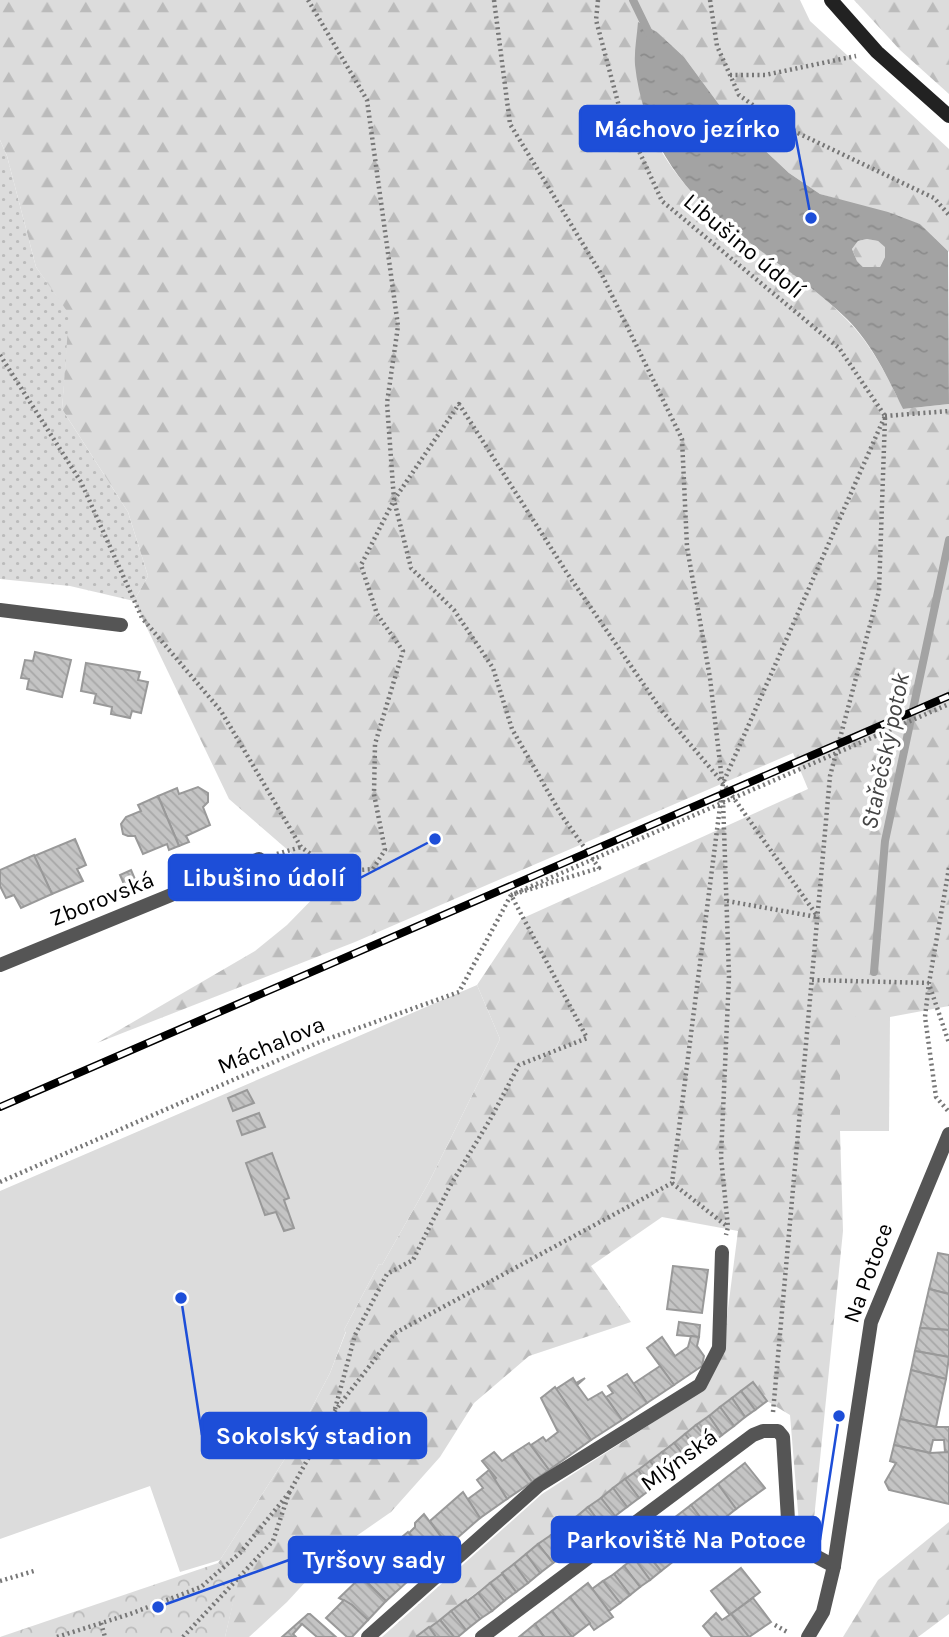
<svg xmlns="http://www.w3.org/2000/svg" width="949" height="1637" font-family="Karla,sans-serif">
<style>
.grass{fill:url(#grass-dots)}
.forest{fill:url(#forest-firs)}
.park{fill:url(#park-crowns)}
.pitch{fill:#dcdcdc}
.water{fill:url(#water-ripples);fill-rule:evenodd}
.lines{fill:none;stroke-linecap:round;stroke-linejoin:round}
.stream{stroke:#a3a3a3;stroke-width:8}
.building{fill:url(#building-back-hatch);stroke:#999;stroke-width:2}
.path{stroke:#777;stroke-width:4.5;stroke-dasharray:2 3.5;stroke-linecap:butt}
.street{stroke:#555;stroke-width:14}
.secondary{stroke:#222;stroke-width:14}
.rail-casing{stroke:#000;stroke-width:8}
.rail{stroke:#fff;stroke-width:5;stroke-dasharray:16;stroke-linecap:butt}
.path-bridge{stroke:#777;stroke-width:4.5;stroke-dasharray:2 3.5;stroke-linecap:butt}
.labels{text-anchor:middle;dominant-baseline:central;stroke-width:7;stroke-linejoin:round;paint-order:stroke}
.street-label{font-size:23px;fill:#000;stroke:#fff}
.water-label{font-size:24px;font-style:italic;fill:#444;stroke:#fff}
.leader{fill:none;stroke:#1d4ed8;stroke-width:2.5}
.callout-dot{fill:#1d4ed8;stroke:#fff;stroke-width:2.5}
.callout{fill:#1d4ed8;stroke:#1d4ed8;stroke-width:2.5}
.callout-label{font-size:24px;text-anchor:middle;font-weight:bold;fill:#fff}
</style>
<defs>
<pattern id="grass-dots" width="8" height="8" patternUnits="userSpaceOnUse" patternTransform="scale(1.75)"><rect width="8" height="8" fill="#dcdcdc"/><path d="M2 2h.1M6 6h.1" fill="none" stroke="#bbb" stroke-width="1.8" stroke-linecap="round"/></pattern>
<pattern id="forest-firs" width="22" height="20" patternUnits="userSpaceOnUse" patternTransform="scale(1.75)"><rect width="22" height="20" fill="#dcdcdc"/><path d="M5 1l3.5 6h-7zM16 11l3.5 6h-7z" fill="#bbb"/></pattern>
<pattern id="park-crowns" width="20" height="18" patternUnits="userSpaceOnUse" patternTransform="scale(1.75)"><rect width="20" height="18" fill="#dcdcdc"/><path d="M2 6a3 3 0 1 1 6 0M12 15a3 3 0 1 1 6 0" fill="none" stroke="#bbb"/></pattern>
<pattern id="water-ripples" width="26" height="14" patternUnits="userSpaceOnUse" patternTransform="scale(1.75)"><rect width="26" height="14" fill="#a3a3a3"/><path d="M2 4q2-2 4 0t4 0M15 11q2-2 4 0t4 0" fill="none" stroke="#8b8b8b"/></pattern>
<pattern id="building-back-hatch" width="6" height="6" patternUnits="userSpaceOnUse" patternTransform="scale(1.75)"><rect width="6" height="6" fill="#c4c4c4"/><path d="M-1 5l2 2M0 0l6 6M5-1l2 2" fill="none" stroke="#a7a7a7"/></pattern>
</defs>
<rect width="100%" height="100%" fill="#fff"/>
<path class="grass" d="M0 140 7 156 36 267 70 314 62 409 128 512 148 576 134 601 70 586 0 579Z"/>
<g class="forest">
<path d="M0 0H800L810 21 949 149V252L920 224 820 194 789 173 726 114 684 57 657 32C654 48 642 92 643 105 645 122 655 139 663 154 710 231 787 258 847 320 872 345 888 378 903 409L949 404V1006L890 1017H840V1131L843 1231 813 1529 799 1524 790 1415 767 1401 752 1382 418 1637H382L542 1494 703 1390 722 1355 738 1231 662 1217 591 1266 631 1322 529 1356 474 1403 440 1457 391 1512 332 1553 287 1602 249 1637H225L238 1580 218 1563 286 1457 330 1373 346 1332 344 1330 379 1264 382 1265 429 1182 500 1039 477 985 521 919 808 789 793 753 355 942 97 1043 255 951 287 925 327 884 229 799 134 601 148 576 128 512 62 409 69 314 36 267 7 156 0 140Z"/>
<path d="M854 0H949V94L900 50Z"/>
<path d="M867 239 878 241 885 246V257L880 267H863L857 261 852 249 858 241Z"/>
<path d="M949 1522V1614L918 1637H843L878 1580Z"/>
</g>
<path class="park" d="M218 1563 239 1579 225 1637H0Z"/>
<g class="pitch">
<path d="M477 985 500 1039 429 1182 382 1265 379 1264 344 1330 346 1331 330 1373 286 1457 220 1560 180 1572 150 1486 0 1539V1191Z"/>
<path d="M840 1017H890L889 1131H840Z"/>
</g>
<path class="water" d="M638 22 657 32 684 57 726 114 789 173 820 194 888 212 920 224 948 251 949 404 903 409C888 378 872 344 847 319 811 284 768 258 729 227 677 187 642 131 635 65 634 51 637 36 638 22ZM867 239 878 241 885 247V257L880 267H863L857 261 852 249 858 241Z"/>
<g class="lines">
<g class="stream">
<path d="M633 0 650 35"/>
<path d="M874 972 885 841 949 540"/>
</g>
</g>
<g class="building">
<path d="M35 652 71 660 62 697 27 689 29 679 21 678 25 660 33 661Z"/>
<path d="M86 663 140 672 138 680 148 682 141 713 132 711 130 718 111 714 112 707 94 703 96 694 81 691Z"/>
<path d="M198 787 208 793V802L203 807 210 825 186 836 189 842 179 846 158 796 177 788 179 794Z"/>
<path d="M158 796 179 846 169 850 167 844 143 854 135 836H128L123 834 121 824 126 817 141 811 138 805Z"/>
<path d="M75 839 86 865 77 869 83 881 52 894 34 856Z"/>
<path d="M34 855 52 894 21 908 14 895 6 898 0 886V870Z"/>
<path d="M131 870 140 891 129 896 120 875Z"/>
<path d="M247 1090 254 1103 233 1111 228 1098Z"/>
<path d="M259 1113 265 1127 242 1135 237 1121Z"/>
<path d="M272 1153 289 1198 284 1200 294 1228 284 1231 276 1212 265 1215 246 1163Z"/>
<path d="M938 1253 949 1255V1294L929 1289Z"/>
<path d="M673 1266 708 1270 702 1313 667 1309Z"/>
<path d="M929 1289 949 1294V1330L920 1328Z"/>
<path d="M679 1322 700 1325 699 1337 677 1335Z"/>
<path d="M920 1328 949 1330V1357L915 1351Z"/>
<path d="M691 1336 699 1337 697 1346 704 1356 702 1366 674 1385 647 1348 662 1337 675 1356 688 1347Z"/>
<path d="M915 1351 949 1357 946 1379 911 1370Z"/>
<path d="M660 1366 674 1385 647 1403 633 1384Z"/>
<path d="M911 1370 946 1379 936 1427 900 1419Z"/>
<path d="M627 1374 647 1403 622 1420 606 1397 613 1393 608 1386Z"/>
<path d="M573 1378 576 1383 585 1378 577 1385 588 1400 602 1392 622 1420 591 1440 556 1389Z"/>
<path d="M753 1382 767 1401 755 1410 741 1391Z"/>
<path d="M555 1387 591 1440 549 1470 531 1445 543 1437 546 1441 558 1432 541 1398Z"/>
<path d="M741 1391 755 1410 745 1417 732 1398Z"/>
<path d="M732 1398 745 1417 734 1426 720 1407Z"/>
<path d="M720 1407 734 1426 722 1435 709 1416Z"/>
<path d="M709 1416 722 1435 711 1444 696 1425Z"/>
<path d="M900 1419 936 1427H949V1452H945L944 1440H933L930 1453 894 1445Z"/>
<path d="M696 1425 711 1444 699 1452 685 1434Z"/>
<path d="M685 1434 699 1452 688 1461 674 1443Z"/>
<path d="M529 1443 549 1470 532 1482 512 1454Z"/>
<path d="M674 1443 688 1461 675 1470 662 1452Z"/>
<path d="M894 1445 930 1453 949 1452V1504L889 1490 885 1482 896 1463 890 1461Z"/>
<path d="M494 1452 502 1461 512 1454 532 1482 507 1499 494 1480 496 1478 482 1461Z"/>
<path d="M662 1452 675 1470 663 1479 650 1461Z"/>
<path d="M650 1461 663 1479 651 1489 638 1470Z"/>
<path d="M745 1463 765 1488 736 1509 718 1484Z"/>
<path d="M489 1470 507 1499 480 1518 468 1499 483 1488 477 1480Z"/>
<path d="M638 1470 651 1489 639 1498 625 1479Z"/>
<path d="M625 1479 639 1498 627 1507 613 1488Z"/>
<path d="M718 1484 736 1509 721 1521 734 1537 745 1528 750 1537 773 1536V1541L743 1542 727 1553 691 1505Z"/>
<path d="M613 1488 627 1507 615 1516 601 1498Z"/>
<path d="M463 1492 480 1518 448 1546 430 1521Z"/>
<path d="M601 1498 615 1516 602 1526 588 1507Z"/>
<path d="M691 1505 711 1532 661 1571 640 1544Z"/>
<path d="M588 1507 602 1526 590 1535 576 1517Z"/>
<path d="M424 1514 448 1546 430 1562 409 1533 415 1527V1523Z"/>
<path d="M576 1517 590 1535 578 1544 564 1526Z"/>
<path d="M564 1526 578 1544 566 1554 551 1535Z"/>
<path d="M408 1532 430 1562 407 1582 383 1553Z"/>
<path d="M551 1535 566 1554 553 1563 538 1544Z"/>
<path d="M538 1544 553 1563 540 1573 526 1554Z"/>
<path d="M644 1550 661 1571 650 1580 634 1558Z"/>
<path d="M526 1554 540 1573 528 1583 514 1564Z"/>
<path d="M378 1556 380 1560 386 1556 407 1582 386 1601 358 1573Z"/>
<path d="M634 1558 650 1580 640 1587 624 1566Z"/>
<path d="M514 1564 528 1583 516 1592 502 1573Z"/>
<path d="M624 1566 640 1587 630 1595 614 1574Z"/>
<path d="M741 1568 760 1592 730 1615 711 1591Z"/>
<path d="M502 1574 516 1592 504 1601 490 1583Z"/>
<path d="M614 1574 630 1595 620 1603 603 1581Z"/>
<path d="M361 1577 386 1601 368 1620 352 1605 339 1598Z"/>
<path d="M603 1581 620 1603 609 1611 592 1589Z"/>
<path d="M490 1583 504 1601 492 1611 478 1593Z"/>
<path d="M588 1583 613 1617 594 1630 570 1597Z"/>
<path d="M478 1593 492 1611 480 1619 466 1602Z"/>
<path d="M570 1597 590 1623 572 1637 552 1611Z"/>
<path d="M753 1598 771 1622 749 1637 731 1614Z"/>
<path d="M344 1600 352 1605 368 1620 352 1637H347L326 1618Z"/>
<path d="M466 1600 480 1619 466 1630 451 1611Z"/>
<path d="M451 1611 466 1630 458 1637H454L440 1620Z"/>
<path d="M552 1611 572 1637H544L535 1624Z"/>
<path d="M716 1613 722 1620 731 1614 749 1637H712L703 1626Z"/>
<path d="M308 1614H310L336 1637H317L302 1624 293 1634 296 1637H282Z"/>
<path d="M440 1620 454 1637H436L429 1628Z"/>
<path d="M535 1624 544 1637H519Z"/>
<path d="M429 1627 436 1637H417V1636Z"/>
</g>
<g class="lines">
<g class="path">
<path d="M308 0 367 100 398 326 387 403 394 500 411 568 454 610 493 668 512 729 562 816 599 868 511 895"/>
<path d="M494 0 510 124 603 277 682 439 687 547 710 678 722 780"/>
<path d="M598 0 596 20 620 110 662 201 839 348 885 416"/>
<path d="M710 0 717 46 739 95 779 124 934 198 949 215"/>
<path d="M730 75H765L856 56"/>
<path d="M0 355 81 482 142 618 221 711 301 847 335 872 373 869 385 850 374 794 375 744 403 651 377 614 361 565 394 500 459 404 567 573 662 711 723 783 818 917"/>
<path d="M885 416 949 411"/>
<path d="M723 800 729 976 721 1157 728 1227 726 1235"/>
<path d="M277 854 301 847"/>
<path d="M949 868 929 983 925 1017 936 1097 949 1112"/>
<path d="M727 901 817 917"/>
<path d="M812 980 929 983"/>
<path d="M930 987 949 1043"/>
<path d="M0 1182 322 1041 459 992 511 895"/>
<path d="M672 1183 728 1227"/>
<path d="M335 1409 355 1335 387 1274 413 1260 450 1186 491 1118 519 1065 587 1038 511 895"/>
<path d="M773 1412 830 776 879 591 885 418"/>
<path d="M289 1493 334 1412 395 1333 672 1183 723 783 885 416"/>
<path d="M0 1581 34 1571"/>
<path d="M101 1623 105 1637"/>
<path d="M775 1625 789 1633"/>
<path d="M57 1637 130 1614 201 1587 240 1553 289 1493 273 1541 183 1637"/>
</g>
<g class="street">
<path d="M0 610 121 625"/>
<path d="M0 965 259 859"/>
<path d="M368 1637 539 1485 700 1385 719 1348 722 1252"/>
<path d="M482 1637 753 1435 763 1431H778L783 1437 789 1536 791 1543 834 1566"/>
<path d="M808 1637 823 1612 834 1566 871 1322 949 1134"/>
</g>
<path class="secondary" d="M831 0 877 52 949 116"/>
<g class="rail-casing">
<path id="rail" d="M0 1107 949 696"/>
</g>
<use href="#rail" class="rail"/>
<path class="path-bridge" d="M511 895 949 704"/>
</g>
<g class="labels">
<g class="street-label">
<text transform="translate(744 246) rotate(40)">Libušino údolí</text>
<text transform="translate(102 899) rotate(-22)">Zborovská</text>
<text transform="translate(271 1045) rotate(-23)">Máchalova</text>
<text transform="translate(868 1273) rotate(-70)">Na Potoce</text>
<text transform="translate(679 1460) rotate(-36)">Mlýnská</text>
</g>
<g class="water-label">
<text transform="translate(885 751) rotate(-78)">Stařečský potok</text>
</g>
</g>
<path class="leader" d="M811 218L794 128M435 839L360 878M181 1298L202 1435M839 1416L820 1540M158 1607L289 1560"/>
<g class="callout-dot">
<circle cx="811" cy="218" r="7"/>
<circle cx="435" cy="839" r="7"/>
<circle cx="181" cy="1298" r="7"/>
<circle cx="839" cy="1416" r="7"/>
<circle cx="158" cy="1607" r="7"/>
</g>
<g class="callout">
<rect x="580" y="106" width="214" height="45" rx="7"/>
<rect x="169" y="855" width="191" height="45" rx="7"/>
<rect x="202" y="1413" width="224" height="45" rx="7"/>
<rect x="552" y="1517" width="268" height="45" rx="7"/>
<rect x="289" y="1537" width="171" height="45" rx="7"/>
</g>
<g class="callout-label">
<text x="687" y="137">Máchovo jezírko</text>
<text x="264" y="886">Libušino údolí</text>
<text x="314" y="1444">Sokolský stadion</text>
<text x="686" y="1548">Parkoviště Na Potoce</text>
<text x="374" y="1568">Tyršovy sady</text>
</g>
</svg>
